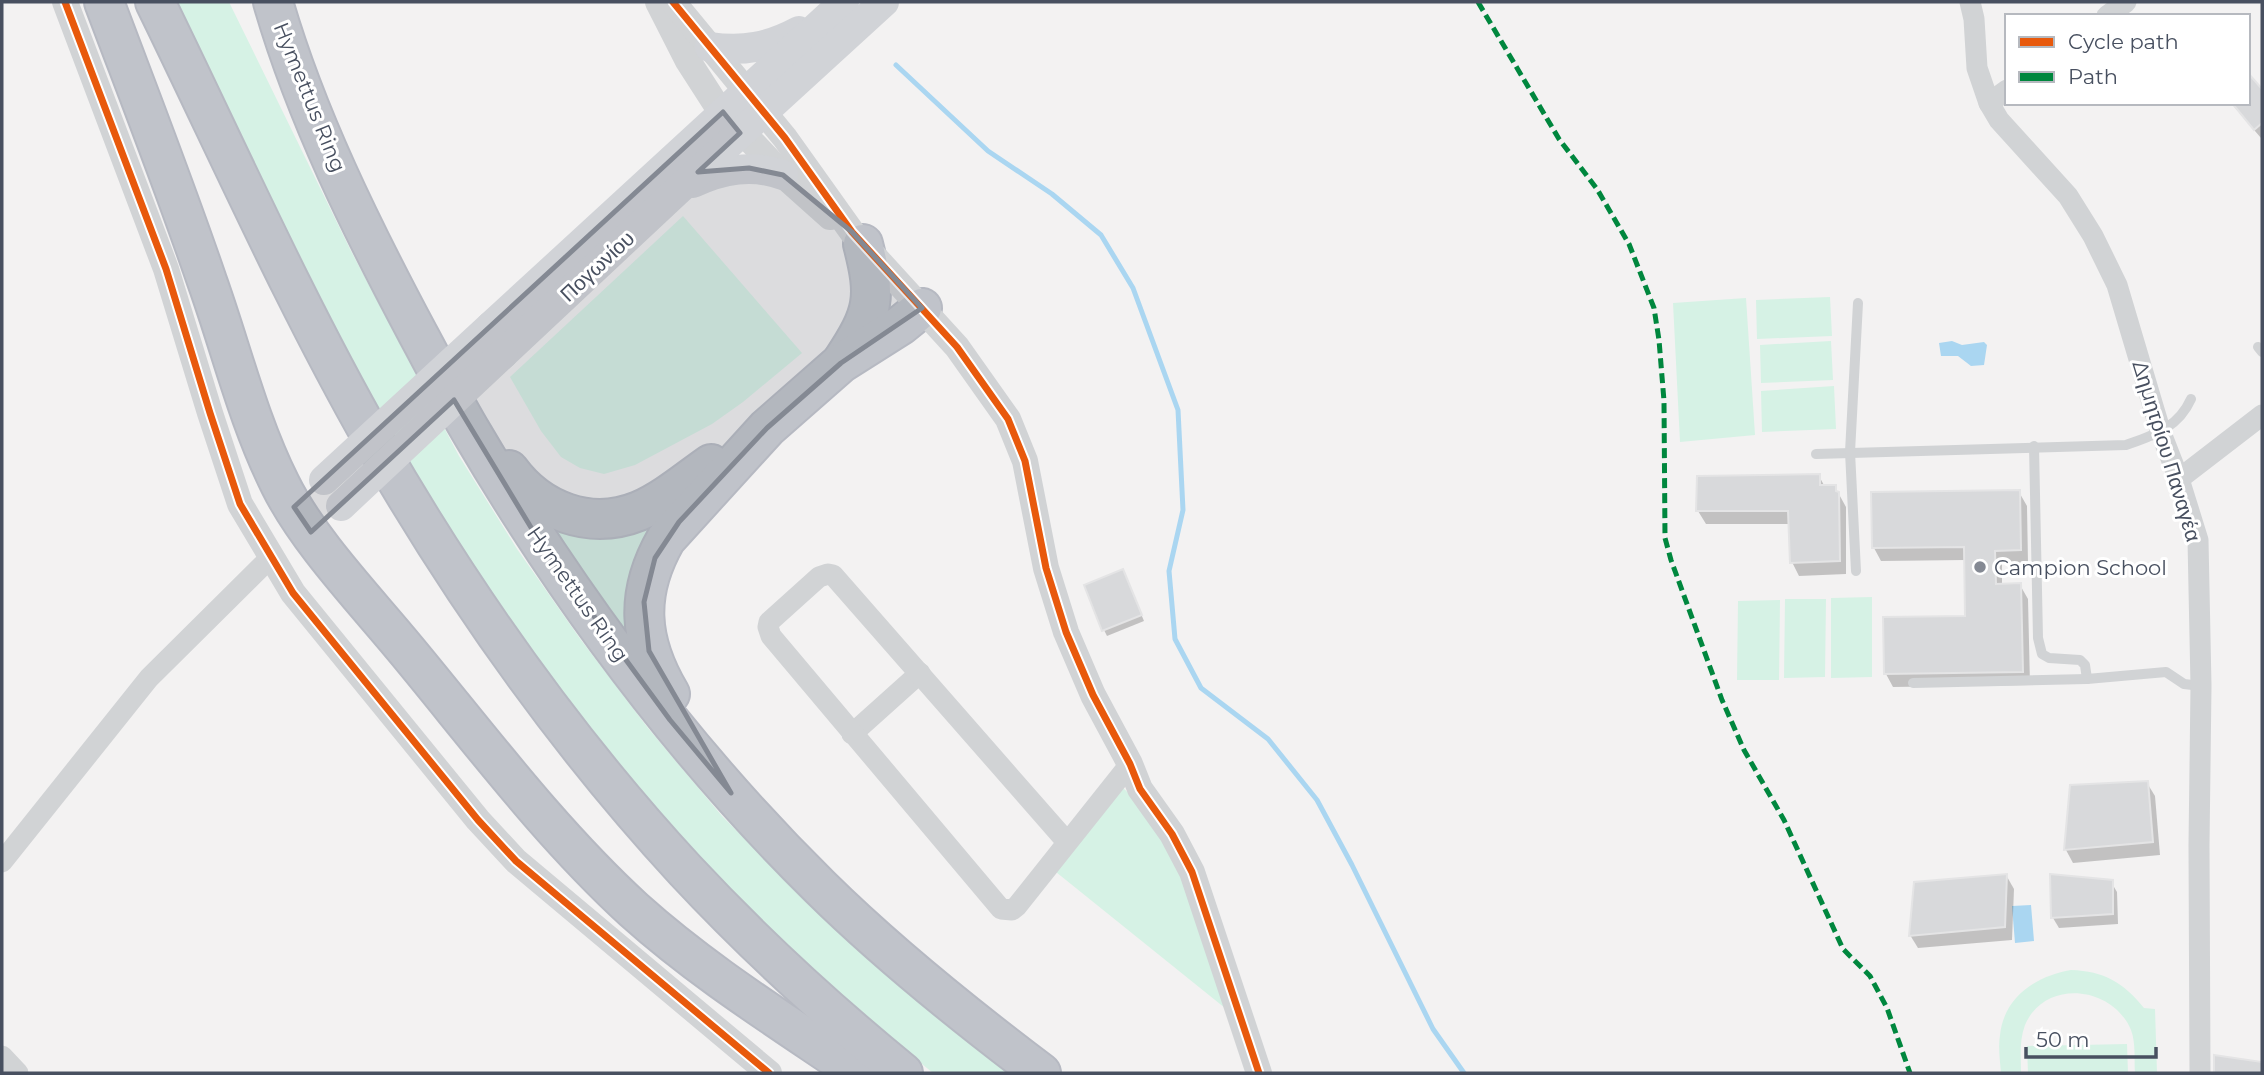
<svg xmlns="http://www.w3.org/2000/svg" width="2264" height="1075" font-family="Montserrat,sans-serif">
<style>
.green{fill:#d6f2e5}
.water{fill:#aad6f1}
.shadow{fill:#0003}
.lines{fill:none;stroke-linecap:round;stroke-linejoin:round}
.stream{stroke:#aad6f1;stroke-width:5}
.building{fill:#d8d9db;stroke:#e4e4e5;stroke-width:2}
.motorway-casing{stroke:#b6b9c2;stroke-width:42}
.service{stroke:#d1d3d5;stroke-width:10}
.minor{stroke:#d1d3d5;stroke-width:21}
.tertiary{stroke:#d1d3d5;stroke-width:26}
.secondary{stroke:#d1d3d7;stroke-width:30}
.motorway{stroke:#c0c3ca;stroke-width:38}
.secondary-bridge{stroke:#d1d3d7;stroke-width:30}
.quiet{stroke:#00873e;stroke-width:5;stroke-dasharray:10 5;stroke-linecap:butt}
.cycleway-casing{stroke:#fff;stroke-width:11}
.cycleway{stroke:#e8590c;stroke-width:7}
.marked{fill:#848993;fill-opacity:0.2;stroke:#848993;stroke-width:5;stroke-linejoin:round}
.poi-dot{fill:#848993;stroke:#fff;stroke-width:2.5}
.labels{text-anchor:middle;dominant-baseline:central;stroke-width:6;stroke-linejoin:round;paint-order:stroke}
.street-label{font-size:21px;fill:#485060;stroke:#fff}
.poi-label{font-size:21px;fill:#485060;stroke:#fff;text-anchor:start}
</style>
<rect width="100%" height="100%" fill="#f3f2f2"/>
<g class="green">
<path d="M173 2H229L351 251 459 456 517 549 581 640 648 728 722 816 803 897 1011 1073H933L857 1011 771 931 688 847 612 760 477 578 418 482 307 275Z"/>
<path d="M683 216 802 353 743 402 712 424 635 465 604 474 580 468 561 457 541 431 510 377Z"/>
<path d="M1830 297 1832 336 1757 339 1756 300Z"/>
<path d="M1746 298 1755 435 1680 442 1673 303Z"/>
<path d="M1831 341 1833 380 1761 383 1760 345Z"/>
<path d="M1834 386 1836 429 1762 432 1761 391Z"/>
<path d="M682 504 639 652 535 507Z"/>
<path d="M1872 597V677L1831 678V598Z"/>
<path d="M1785 599H1826L1825 677 1784 678Z"/>
<path d="M1780 600 1779 680H1737L1738 601Z"/>
<path d="M1123 788 1135 799 1173 848 1225 1008 1051 868Z"/>
<path d="M2071 970C2104 971 2124 983 2144 1008L2155 1009 2157 1073H2135C2134 1060 2136 1043 2131 1030 2113 986 2045 978 2025 1025 2019 1041 2021 1057 2021 1073H2001C2000 1061 1998 1047 2000 1035 2004 997 2036 976 2071 970Z"/>
<path d="M2127 1044 2128 1073H2028L2027 1046Z"/>
</g>
<g class="water">
<path d="M1952 341 1962 345 1984 342 1987 345 1984 365 1971 366 1958 356H1941L1939 343Z"/>
<path d="M2031 905 2034 941 2015 943 2012 906Z"/>
</g>
<g class="shadow">
<path d="M2248 75 2262 92 2261 138 2231 103H2248Z"/>
<path d="M1819 476 1825 487H1835L1846 507V574L1799 576 1792 562 1790 524H1706L1698 511Z"/>
<path d="M2019 492 2027 506 2028 563H2002V585H2020L2028 599 2030 685 1893 687 1886 674 1967 618 1966 560 1881 561 1874 548Z"/>
<path d="M1126 578 1144 621 1107 636 1104 630Z"/>
<path d="M2147 783 2155 796 2160 855 2073 863 2066 850 2072 786Z"/>
<path d="M2006 875 2014 889 2012 940 1918 948 1910 935Z"/>
<path d="M2052 876 2111 882 2117 892 2118 924 2059 928 2053 918Z"/>
</g>
<g class="lines">
<path class="stream" d="M896 65 988 151 1052 194 1101 235 1133 288 1178 410 1183 510 1169 571 1175 639 1201 688 1268 739 1317 800 1352 865 1433 1029 1464 1073"/>
</g>
<g class="building">
<path d="M2248 73 2262 89V123L2254 130 2232 103H2248Z"/>
<path d="M1820 474V485H1836V491L1839 492 1840 561 1790 563 1788 511H1696L1697 476Z"/>
<path d="M2020 490 2021 550 1995 551 1996 584 2021 583 2023 672 1884 674 1883 617 1965 616 1964 547 1872 548 1871 492Z"/>
<path d="M1123 569 1142 615 1102 631 1084 585Z"/>
<path d="M2148 781 2153 842 2064 850 2070 785Z"/>
<path d="M2007 874 2005 927 1909 936 1914 882Z"/>
<path d="M2050 874 2113 880V914L2051 918Z"/>
<path d="M2214 1055 2262 1062V1073H2214Z"/>
</g>
<g class="lines">
<g class="motorway-casing">
<g id="motorway">
<path d="M104 2C139 95 175 187 207 281 231 348 248 420 280 484 308 541 366 601 407 651 480 739 549 832 634 910 703 972 782 1021 858 1073"/>
<path d="M155 2C227 149 293 299 374 441 462 594 565 740 685 870 753 943 826 1010 903 1073"/>
<path d="M273 2C306 116 362 229 418 334 436 367 453 402 473 435 569 598 685 754 820 887 889 955 964 1015 1041 1073"/>
<path d="M843 360C874 313 877 298 863 244"/>
<path d="M509 470C539 511 590 531 639 511 665 500 688 480 711 464"/>
<path d="M670 694C638 640 635 593 666 539L767 428 841 363 901 325 922 308"/>
</g>
</g>
<g class="service">
<path d="M2258 347 2262 352"/>
<path d="M2034 446 2038 638 2042 654 2049 658 2080 660 2085 665 2087 679 2166 672 2184 684 2201 686"/>
<path d="M1816 454 2126 445C2154 435 2178 428 2191 399"/>
<path d="M1856 571 1850 452 1858 303"/>
<path d="M1913 683 2087 679"/>
</g>
<g class="minor">
<path d="M1970 2 1974 19 1977 68 1989 103 1999 120 2068 196 2093 236 2117 285 2161 433 2179 479 2198 540 2201 686 2199 845 2200 1073"/>
<path d="M2107 16 2126 2"/>
<path d="M1989 103 2007 90"/>
<path d="M2179 479 2262 415"/>
<path d="M852 734 920 673"/>
<path d="M1067 842 833 575 828 574 819 577 769 622 768 627 771 636 1001 909 1012 910 1017 906 1130 764"/>
<path d="M2 862 149 678 270 558"/>
<path d="M2 1056 18 1073"/>
</g>
<g class="tertiary">
<path d="M65 2 166 269 210 413 240 504 293 593 478 820 516 861 769 1073"/>
<path d="M658 2 688 61 715 103 783 175 830 217"/>
<path d="M673 2 785 138 852 232 957 347 1008 419 1025 461 1046 568 1066 632 1093 695 1130 764 1140 789 1172 834 1192 872 1259 1073"/>
</g>
<g class="secondary">
<path d="M710 47C743 52 769 47 799 31"/>
<path d="M693 183C723 169 752 164 783 175"/>
<path d="M491 326 844 2"/>
<path d="M503 354 677 191 884 2"/>
</g>
<use href="#motorway" class="motorway"/>
<g class="secondary-bridge">
<path d="M324 480 491 326"/>
<path d="M341 506 503 354"/>
</g>
<path class="quiet" d="M1478 2 1559 139 1597 189 1629 244 1654 308 1659 340 1664 401 1665 538 1671 560 1722 700 1744 750 1784 820 1843 949 1870 976 1887 1008 1910 1073"/>
<g class="cycleway-casing">
<g id="cycleway">
<path d="M65 2 166 269 210 413 240 504 293 593 478 820 516 861 769 1073"/>
<path d="M673 2 785 138 852 232 957 347 1008 419 1025 461 1046 568 1066 632 1093 695 1130 764 1140 789 1172 834 1192 872 1259 1073"/>
</g>
</g>
<use href="#cycleway" class="cycleway"/>
</g>
<path class="marked" d="M723 112 740 133 698 172 749 168 783 175 852 232 922 308 841 363 767 428 679 522 655 558 644 602 649 651 731 793 670 720 541 544 454 400 311 532 294 507Z"/>
<circle class="poi-dot" cx="1980" cy="567" r="7"/>
<g class="labels">
<g class="street-label">
<text transform="translate(310 97) rotate(68)">Hymettus Ring</text>
<text transform="translate(597 266) rotate(-43)">Πογωνίου</text>
<text transform="translate(2167 451) rotate(73)">Δημητρίου Παναγέα</text>
<text transform="translate(578 594) rotate(55)">Hymettus Ring</text>
</g>
<g class="poi-label">
<text x="1994" y="567">Campion School</text>
</g>
</g>
<rect width="2264" height="1075" fill="none" stroke="#485060" stroke-width="7"/>
<rect x="2005" y="14" width="245" height="91" fill="#ffffff" stroke="#b6b9bf" stroke-width="2"/>
<rect x="2019" y="37" width="35" height="10" fill="#e8590c" stroke="#b6b9bf" stroke-width="2"/>
<text x="2068" y="49" font-size="21" fill="#485060">Cycle path</text>
<rect x="2019" y="72" width="35" height="10" fill="#00873e" stroke="#b6b9bf" stroke-width="2"/>
<text x="2068" y="84" font-size="21" fill="#485060">Path</text>
<path d="M2026 1047v10h130v-10" fill="none" stroke="#485060" stroke-width="3.5"/>
<text x="2036" y="1047" font-size="21" fill="#485060" stroke="#ffffff" stroke-width="5" paint-order="stroke">50 m</text>
</svg>
